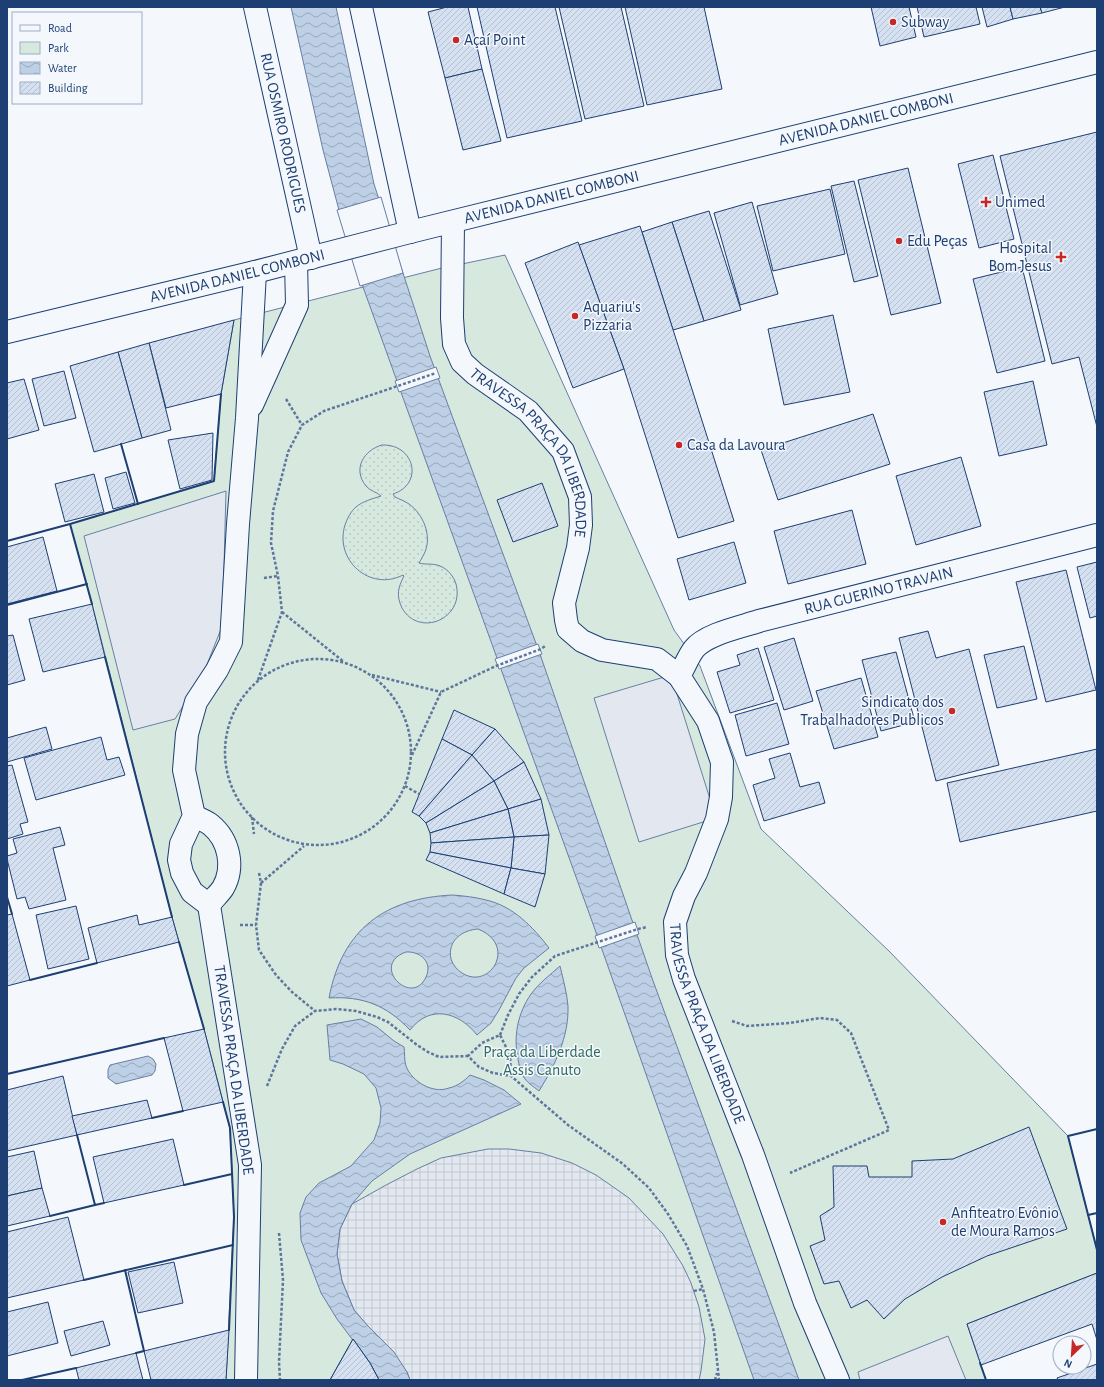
<svg xmlns="http://www.w3.org/2000/svg" width="1104" height="1387" font-family="'Alegreya Sans',sans-serif">
<style>
.green{fill:#d7e8df;stroke:#687fa3}
.garden{fill:url(#garden-dots);stroke:#687fa3}
.parking{fill:#e3e8f0;stroke:#687fa3}
.plaza{fill:url(#plaza-grid);stroke:#687fa3}
.water{fill:url(#water-waves);stroke:#687fa3;fill-rule:evenodd}
.pier{fill:#f4f7fb;stroke:#687fa3}
.building{fill:url(#building-hatch);stroke:#1d3f73}
.lines{fill:none;stroke-linecap:round;stroke-linejoin:round}
.street-casing{stroke:#1d3f73;stroke-width:24}
.secondary-casing{stroke:#1d3f73;stroke-width:24}
.path{stroke:#5e769c;stroke-width:2.5;stroke-dasharray:3 2;stroke-linecap:butt}
.street{stroke:#f4f7fb;stroke-width:22}
.secondary{stroke:#f4f7fb;stroke-width:22}
.wall{stroke:#1d3f73;stroke-width:2}
.poi-dot{fill:#c62828;stroke:#f4f7fb;stroke-width:1.5}
.labels{text-anchor:middle;dominant-baseline:central;stroke-width:3;stroke-linejoin:round;paint-order:stroke}
.poi-label{font-size:16px;fill:#1d3f73;stroke:#f4f7fb;text-anchor:start}
.street-label{font-size:16px;fill:#1d3f73;stroke:#f4f7fb}
.park-label{font-size:16px;fill:#2c6c60;stroke:#f4f7fb}
</style>
<defs>
<pattern id="garden-dots" width="8" height="8" patternUnits="userSpaceOnUse"><rect width="8" height="8" fill="#d7e8df"/><path d="M2 2h.1M6 6h.1" fill="none" stroke="#b8c8c3" stroke-width="1.8" stroke-linecap="round"/></pattern>
<pattern id="plaza-grid" width="8" height="8" patternUnits="userSpaceOnUse"><rect width="8" height="8" fill="#e3e8f0"/><path d="M0 4h8M4 0v8" fill="none" stroke="#c2c8d1"/></pattern>
<pattern id="water-waves" width="16" height="10" patternUnits="userSpaceOnUse"><rect width="16" height="10" fill="#bed0e5"/><path d="M0 5q4-4 8 0t8 0" fill="none" stroke="#9aaabe"/></pattern>
<pattern id="building-hatch" width="6" height="6" patternUnits="userSpaceOnUse"><rect width="6" height="6" fill="#d5e0f0"/><path d="M-1 1l2-2M0 6l6-6M5 7l2-2" fill="none" stroke="#b6c1d1"/></pattern>
</defs>
<rect width="100%" height="100%" fill="#f4f7fb"/>
<path class="green" d="M505 255 674 630 700 666 761 829 890 952 1068 1136 1097 1250V1273L967 1324 986 1380H226L234 1217 230 1128 204 1029 172 917 92 604 70 524 214 481 221 394 234 320 363 287V288L438 269Z"/>
<path class="garden" d="M382 445C415 444 424 484 393 494L395 497C399 499 405 501 409 504 423 514 432 535 425 552 423 556 421 560 419 563 426 565 433 563 440 566 448 569 454 577 456 584 465 619 419 638 402 608 396 595 398 588 404 576L403 575C370 592 334 560 345 525 347 519 351 511 356 507 363 501 372 499 381 496 377 492 370 491 366 486 352 469 364 450 382 445Z"/>
<g class="parking">
<path d="M226 491 224 566 221 629 204 672 175 719 133 730 84 536Z"/>
<path d="M671 675 716 818 639 842 594 698Z"/>
<path d="M948 1336 966 1380H860L858 1372Z"/>
</g>
<path class="plaza" d="M488 1149H509L541 1153 572 1163 596 1175 629 1198 663 1234 683 1266 691 1283 699 1307 705 1339 701 1371 699 1380H410L407 1372 354 1310 342 1281 337 1254 340 1229 352 1204 388 1184 417 1169 441 1158Z"/>
<g class="water">
<path d="M291 7H336L374 184 430 356 541 657 652 978 799 1380H754L593 924 363 287 344 229 323 150Z"/>
<path d="M453 895C464 896 475 897 486 900 513 906 533 927 549 948L524 968 516 978 499 1010 491 1023 477 1035C459 1012 430 1004 410 1030 386 1005 363 996 329 998 342 929 385 898 453 895ZM478 929C518 945 490 991 462 973 457 970 453 965 451 959 447 940 463 930 478 929ZM406 952C420 951 433 962 426 977 412 1008 369 965 406 952Z"/>
<path d="M560 966C563 979 567 993 568 1006 569 1037 555 1065 539 1091 533 1086 527 1083 523 1076 520 1072 519 1064 518 1059 513 1036 518 1013 531 994 539 983 550 975 560 966Z"/>
<path d="M361 1019 377 1027 394 1041 404 1047C405 1053 404 1060 406 1066 412 1082 433 1094 449 1088 458 1086 464 1081 470 1075L484 1080 504 1090 521 1104 410 1154 372 1181 352 1204 340 1229 337 1254 342 1281 354 1310 368 1326 394 1352 407 1372 410 1380H379L370 1363 337 1319 321 1293 301 1240 300 1213 306 1197 319 1183 351 1166 374 1140 380 1123 381 1108 376 1088 364 1074 343 1064 330 1060 327 1025Z"/>
<path d="M148 1056 153 1059 156 1064 155 1071 152 1075 116 1084 108 1078V1070L110 1065Z"/>
</g>
<g class="pier">
<path d="M381 197 403 273 360 286 337 210Z"/>
<path d="M436 367 440 378 399 392 395 381Z"/>
<path d="M538 644 542 654 499 669 495 659Z"/>
<path d="M635 922 639 934 599 948 595 936Z"/>
</g>
<g class="building">
<path d="M447 7H468L482 69 445 78 428 12Z"/>
<path d="M477 7H555L582 121 507 138Z"/>
<path d="M559 7H621L644 106 585 119Z"/>
<path d="M625 7H704L722 89 647 105Z"/>
<path d="M871 7H909L916 37 880 46Z"/>
<path d="M917 7H976L980 24 924 37Z"/>
<path d="M982 7H1010L1013 19 987 27Z"/>
<path d="M1010 7H1040L1042 13 1013 19Z"/>
<path d="M1040 7H1065L1042 13Z"/>
<path d="M482 69 501 141 463 150 445 78Z"/>
<path d="M1097 132V427L1079 357 1052 364 1000 156Z"/>
<path d="M993 155 1014 239 979 248 958 164Z"/>
<path d="M908 168 941 303 891 315 858 180Z"/>
<path d="M854 181 878 276 854 282 831 186Z"/>
<path d="M830 189 845 254 773 271 757 206Z"/>
<path d="M752 202 778 294 740 305 714 213Z"/>
<path d="M709 211 741 310 704 321 672 222Z"/>
<path d="M672 222 704 321 673 330 642 232Z"/>
<path d="M640 226 734 521 678 538 624 369 579 245Z"/>
<path d="M578 242 624 369 573 388 525 263Z"/>
<path d="M1022 267 1045 361 997 373 973 279Z"/>
<path d="M833 315 850 392 784 405 768 329Z"/>
<path d="M234 320 221 394 166 408 149 343Z"/>
<path d="M149 343 171 430 142 438 118 352Z"/>
<path d="M118 352 142 438 94 452 70 366Z"/>
<path d="M64 371 76 418 44 426 32 379Z"/>
<path d="M24 379 39 430 7 439V383Z"/>
<path d="M1033 381 1047 445 999 456 984 392Z"/>
<path d="M873 414 890 464 778 500 761 450Z"/>
<path d="M213 433 212 480 180 489 168 440Z"/>
<path d="M961 457 981 526 916 545 896 476Z"/>
<path d="M126 472 135 503 113 509 105 478Z"/>
<path d="M94 474 104 512 65 522 55 484Z"/>
<path d="M542 483 558 526 513 542 497 500Z"/>
<path d="M852 510 866 564 788 584 774 531Z"/>
<path d="M43 537 57 591 7 604V547Z"/>
<path d="M734 542 746 583 689 600 677 559Z"/>
<path d="M1097 562V616L1090 618 1077 567Z"/>
<path d="M1066 570 1096 690 1046 702 1016 582Z"/>
<path d="M92 604 105 657 43 672 29 619Z"/>
<path d="M928 631 936 658 969 649 999 765 936 781 899 638Z"/>
<path d="M13 635 25 680 7 685V636Z"/>
<path d="M794 638 813 701 784 710 764 647Z"/>
<path d="M1024 646 1037 699 997 708 984 655Z"/>
<path d="M758 648 774 700 730 713 717 672 740 665 737 655Z"/>
<path d="M896 652 915 722 881 731 862 660Z"/>
<path d="M861 678 878 737 834 749 816 691Z"/>
<path d="M777 703 789 744 746 756 735 715Z"/>
<path d="M454 710 495 729 472 755 442 739Z"/>
<path d="M46 727 52 749 7 762V738Z"/>
<path d="M495 729 524 762 494 781 472 755Z"/>
<path d="M101 737 107 760 119 757 125 775 36 800 24 758Z"/>
<path d="M442 739 472 755 419 816 412 812Z"/>
<path d="M1097 749V811L960 842 947 783Z"/>
<path d="M790 753 800 787 819 782 825 803 764 821 753 785 775 778 769 759Z"/>
<path d="M472 755 494 781 426 823 419 816Z"/>
<path d="M524 762 541 799 508 809 494 781Z"/>
<path d="M12 765 28 822 20 824 23 834 7 839V766Z"/>
<path d="M494 781 508 809 430 833 426 823Z"/>
<path d="M541 799 549 835 514 837 508 809Z"/>
<path d="M508 809 514 837 431 843 430 833Z"/>
<path d="M60 827 65 845 53 848 66 900 29 909 25 897 17 899 7 859V856L17 853 13 839Z"/>
<path d="M549 835 545 874 511 868 514 837Z"/>
<path d="M514 837 511 868 430 852 431 843Z"/>
<path d="M430 852 511 868 504 894 426 860Z"/>
<path d="M511 868 545 874 535 907 504 894Z"/>
<path d="M76 906 89 959 48 969 36 915Z"/>
<path d="M12 914 30 980 7 986V915Z"/>
<path d="M137 915 139 925 172 917 179 942 97 963 88 928Z"/>
<path d="M204 1029 223 1102 183 1111 164 1038Z"/>
<path d="M63 1076 77 1135 7 1151V1090Z"/>
<path d="M147 1100 152 1118 77 1135 72 1116Z"/>
<path d="M1029 1127 1067 1229 987 1256 942 1277 905 1299 884 1319 867 1300 851 1308 839 1281 824 1284 810 1246 825 1240 820 1216 834 1207 833 1166H867L869 1177H912V1161L953 1159Z"/>
<path d="M173 1139 184 1185 104 1203 93 1157Z"/>
<path d="M34 1151 42 1188 7 1196V1157Z"/>
<path d="M42 1188 50 1216 7 1226V1196Z"/>
<path d="M68 1217 84 1280 7 1298V1232Z"/>
<path d="M174 1262 183 1303 138 1313 128 1272Z"/>
<path d="M1097 1273V1340L1092 1324 981 1365 967 1324Z"/>
<path d="M48 1302 58 1343 7 1356V1312Z"/>
<path d="M103 1321 110 1345 71 1356 64 1331Z"/>
<path d="M229 1330 226 1380H151L144 1351Z"/>
<path d="M353 1339 370 1363 379 1380H330Z"/>
<path d="M353 1339 370 1363 379 1380H330Z"/>
<path d="M136 1353 143 1380H79L76 1368Z"/>
<path d="M1097 1364V1380H1058L1057 1378Z"/>
</g>
<g class="lines">
<g class="street-casing">
<g id="street">
<path id="s1" d="M255 7 311 258"/>
<path d="M361 7 410 232"/>
<path id="s2" d="M453 222 452 318 454 344 462 362 475 374 528 411 563 451 580 497 581 525 578 548 564 603 566 620 568 629 582 641 602 650 657 659 679 676 708 721 722 762 721 797 717 819 696 873 684 896 675 922 677 955 684 979 753 1155 805 1303 838 1380"/>
<path d="M252 405 297 305 296 262"/>
<path id="s3" d="M679 676C684 668 688 657 694 649 706 634 741 627 759 621L1097 535"/>
<path d="M194 816C200 819 206 821 211 825 229 840 235 867 223 888 219 894 213 899 209 905"/>
<path d="M246 1380 250 1165 209 905 192 892 182 873 179 860 181 844 194 816 184 770 187 734 196 702 217 670 231 642 238 524 247 418 255 272"/>
</g>
</g>
<g class="secondary-casing">
<g id="secondary">
<path id="s4" d="M7 332 255 272 410 232 1097 62"/>
</g>
</g>
<g class="path">
<path d="M286 399 302 425"/>
<path d="M264 578 278 576"/>
<path d="M282 612 344 662"/>
<circle cx="318" cy="752" r="93"/>
<path d="M372 675 441 692"/>
<path d="M258 680 282 612 278 576 271 543 273 511 288 452 302 425 324 411 436 373"/>
<path d="M412 755 441 692 496 666 541 649 545 646"/>
<path d="M405 786 419 794"/>
<path d="M252 817 254 834"/>
<path d="M259 873 261 883 256 925 259 950 276 975 292 992 315 1011"/>
<path d="M261 883 304 846"/>
<path d="M240 925H256"/>
<path d="M732 1021 747 1026 790 1023 820 1018 837 1020 851 1033 889 1130 790 1173"/>
<path d="M500 1035 508 1015 519 994 532 977 555 956 638 929 647 927"/>
<path d="M511 1076 510 1055 500 1035 482 1043 468 1056 479 1067 493 1073 511 1076 568 1125 623 1164 649 1188 668 1214 687 1246 703 1289 714 1332 719 1380"/>
<path d="M267 1086 282 1049 295 1026 315 1011 336 1009 356 1011 377 1017 388 1022 417 1045 428 1052 439 1057 468 1056"/>
<path d="M279 1233 283 1280 279 1362 280 1380"/>
<path d="M694 1291 703 1289"/>
<path d="M715 1380 717 1373"/>
</g>
<use href="#street" class="street"/>
<use href="#secondary" class="secondary"/>
<g class="wall">
<path d="M121 444 138 504"/>
<path d="M70 524 92 604"/>
<path d="M7 541 70 524 214 481 221 394"/>
<path d="M7 605 87 584"/>
<path d="M105 657 172 917"/>
<path d="M7 897 12 914"/>
<path d="M179 942 204 1029"/>
<path d="M30 980 97 963"/>
<path d="M7 1074 164 1038"/>
<path d="M223 1102 230 1128 234 1217 229 1330"/>
<path d="M152 1118 183 1111"/>
<path d="M1097 1129 1068 1136 1097 1250"/>
<path d="M77 1135 95 1205 104 1203"/>
<path d="M184 1185 232 1174"/>
<path d="M1088 1215 1097 1213"/>
<path d="M50 1216 95 1205"/>
<path d="M125 1270 144 1351 136 1353"/>
<path d="M84 1280 233 1245"/>
<path d="M980 1363 986 1380"/>
<path d="M22 1380 76 1368"/>
</g>
</g>
<g class="poi-dot">
<circle cx="893" cy="22" r="4"/>
<circle cx="456" cy="40" r="4"/>
<path d="M984 196h4v4h4v4h-4v4h-4v-4h-4v-4h4z"/>
<circle cx="899" cy="241" r="4"/>
<path d="M1059 251h4v4h4v4h-4v4h-4v-4h-4v-4h4z"/>
<circle cx="575" cy="316" r="4"/>
<circle cx="679" cy="445" r="4"/>
<circle cx="952" cy="711" r="4"/>
<circle cx="943" cy="1222" r="4"/>
</g>
<g class="labels">
<g class="poi-label">
<text x="901" y="22">Subway</text>
<text x="464" y="40">Açaí Point</text>
<text x="995" y="202">Unimed</text>
<text x="907" y="241">Edu Peças</text>
<text x="1052" y="248" text-anchor="end">Hospital<tspan x="1052" dy="18">Bom Jesus</tspan></text>
<text x="583" y="307">Aquariu's<tspan x="583" dy="18">Pizzaria</tspan></text>
<text x="687" y="445">Casa da Lavoura</text>
<text x="944" y="702" text-anchor="end">Sindicato dos<tspan x="944" dy="18">Trabalhadores Publicos</tspan></text>
<text x="951" y="1213">Anfiteatro Evônio<tspan x="951" dy="18">de Moura Ramos</tspan></text>
</g>
<g class="street-label">
<text stroke="none"><textPath href="#s4" startOffset="885">AVENIDA DANIEL COMBONI</textPath></text>
<text stroke="none"><textPath href="#s1" startOffset="129">RUA OSMIRO RODRIGUES</textPath></text>
<text stroke="none"><textPath href="#s4" startOffset="561">AVENIDA DANIEL COMBONI</textPath></text>
<text stroke="none"><textPath href="#s4" startOffset="237">AVENIDA DANIEL COMBONI</textPath></text>
<text stroke="none"><textPath href="#s2" startOffset="261">TRAVESSA PRAÇA DA LIBERDADE</textPath></text>
<text stroke="none"><textPath href="#s3" startOffset="226">RUA GUERINO TRAVAIN</textPath></text>
<text stroke="none"><textPath href="#s2" startOffset="957">TRAVESSA PRAÇA DA LIBERDADE</textPath></text>
<text transform="translate(234 1070) rotate(82)">TRAVESSA PRAÇA DA LIBERDADE</text>
</g>
<g class="park-label">
<text x="542" y="1052">Praça da Liberdade<tspan x="542" dy="18">Assis Canuto</tspan></text>
</g>
</g>
<rect width="1104" height="1387" fill="none" stroke="#1d3f73" stroke-width="16"/>
<rect x="12" y="12" width="130" height="92" fill="#f4f7fb" stroke="#9eadc5"/>
<rect x="20" y="25" width="20" height="6" fill="#f4f7fb" stroke="#9eadc5"/>
<text x="48" y="32" font-size="12" fill="#1d3f73">Road</text>
<rect x="20" y="42" width="20" height="12" fill="#d7e8df" stroke="#9eadc5"/>
<text x="48" y="52" font-size="12" fill="#1d3f73">Park</text>
<rect x="20" y="62" width="20" height="12" fill="url(#water-waves)" stroke="#9eadc5"/>
<text x="48" y="72" font-size="12" fill="#1d3f73">Water</text>
<rect x="20" y="82" width="20" height="12" fill="url(#building-hatch)" stroke="#9eadc5"/>
<text x="48" y="92" font-size="12" fill="#1d3f73">Building</text>
<g transform="translate(1072 1355) rotate(205)"><circle r="19" fill="#f4f7fb" stroke="#9eadc5"/>
<path d="M0-3L7 15L0 10L-7 15Z" fill="#c62828"/>
<text y="-6" font-size="11" font-weight="bold" text-anchor="middle" fill="#1d3f73">N</text>
</g>
</svg>
